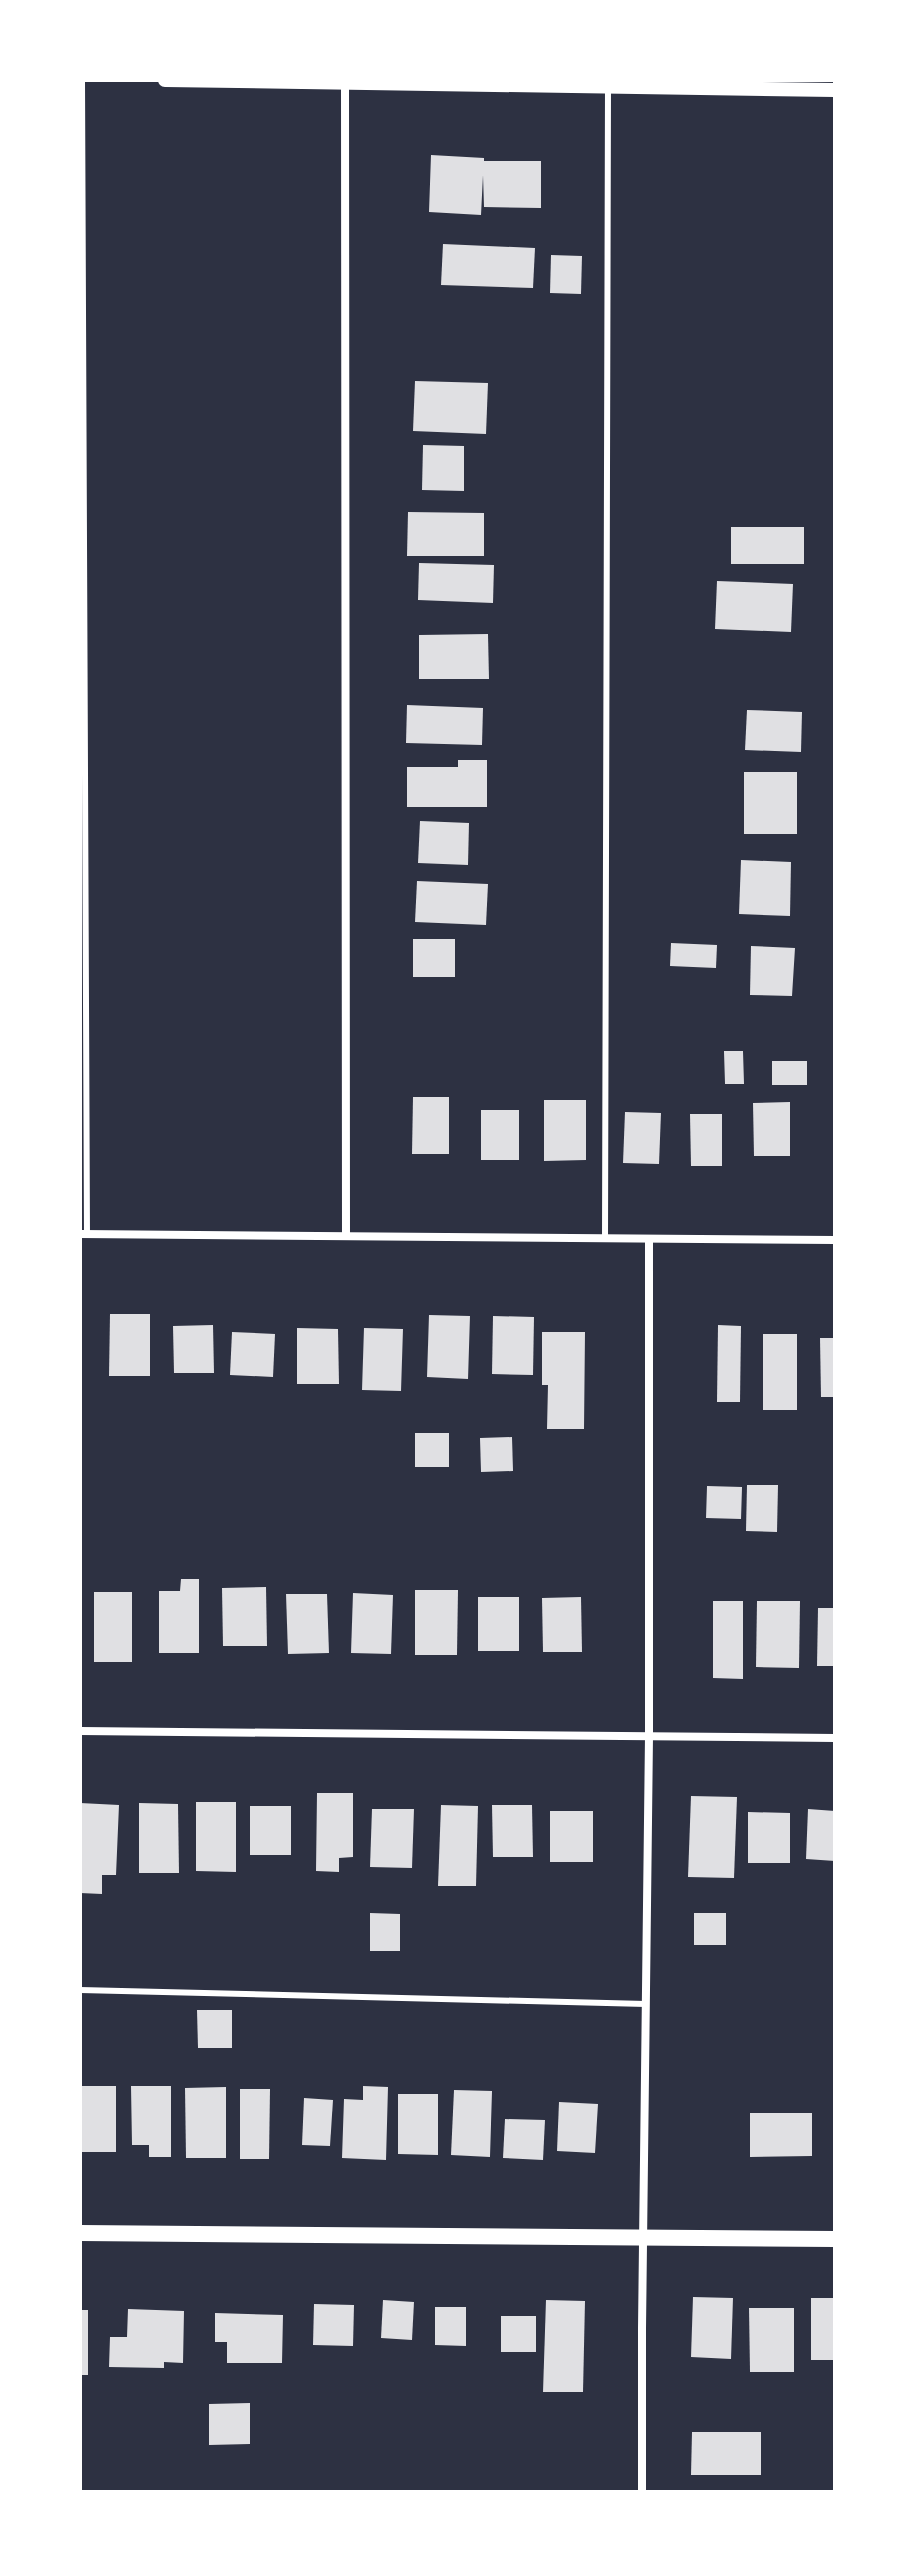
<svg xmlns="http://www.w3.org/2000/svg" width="915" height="2572" font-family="'Open Sans',sans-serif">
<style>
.building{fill:#e0e0e3}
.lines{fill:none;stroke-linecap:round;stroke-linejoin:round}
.service{stroke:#fff;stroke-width:6}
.minor{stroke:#fff;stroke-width:8}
.tertiary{stroke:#fff;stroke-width:14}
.secondary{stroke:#fff;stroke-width:16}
</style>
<rect width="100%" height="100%" fill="#2d3142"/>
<g class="building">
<path d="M431 155 484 158V161H541V208L484 207 483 175 481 215 429 212Z"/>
<path d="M443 244 535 248 533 288 441 285Z"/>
<path d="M551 255 582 256 581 294 550 293Z"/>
<path d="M415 381 488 383 486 434 413 431Z"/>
<path d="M423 445 464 446V491L422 490Z"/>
<path d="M408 512 484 513V556H407Z"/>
<rect x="731" y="527" width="73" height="37"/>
<path d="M419 563 494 565 493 603 418 600Z"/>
<path d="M717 581 793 584 791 632 715 629Z"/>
<path d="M488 634 489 679H419V635Z"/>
<path d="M407 705 483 708 482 745 406 743Z"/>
<path d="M747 710 802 712 801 752 745 750Z"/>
<path d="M458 760H487V807H407V767H458Z"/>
<rect x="744" y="772" width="53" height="62"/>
<path d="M420 821 469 823 468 865 418 863Z"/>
<path d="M741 860 791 862 790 916 739 914Z"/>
<path d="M417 881 488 884 486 925 415 922Z"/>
<rect x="413" y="939" width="42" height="38"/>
<path d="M671 943 717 945 716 968 670 966Z"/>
<path d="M751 946 795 948 792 996 750 995Z"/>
<path d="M724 1051H743L744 1084H725Z"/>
<rect x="772" y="1061" width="35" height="24"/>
<path d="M413 1097H449V1154H412Z"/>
<path d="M544 1100H586V1160L544 1161Z"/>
<path d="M790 1102V1156H754L753 1103Z"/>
<rect x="481" y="1110" width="38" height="50"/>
<path d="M625 1112 661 1113 659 1164 623 1163Z"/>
<path d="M690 1114H722V1166H691Z"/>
<path d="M110 1314H150V1376H109Z"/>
<path d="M429 1315 470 1316 468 1379 427 1377Z"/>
<path d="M493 1316 534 1317 533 1375 492 1374Z"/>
<path d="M213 1325 214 1373H174L173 1326Z"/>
<path d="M718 1325 741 1326 740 1402H717Z"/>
<path d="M297 1328 338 1329 339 1384H297Z"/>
<path d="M364 1328 403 1329 401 1391 362 1390Z"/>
<path d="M232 1332 275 1334 273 1377 230 1375Z"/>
<path d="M542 1332H585L584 1429H547L548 1385H542Z"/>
<rect x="763" y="1334" width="34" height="76"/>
<path d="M820 1338H835V1397H821Z"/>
<rect x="415" y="1433" width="34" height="34"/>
<path d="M512 1437 513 1471 481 1472 480 1438Z"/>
<path d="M747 1485H778L777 1532 746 1531Z"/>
<path d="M707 1486 742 1487 741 1519 706 1518Z"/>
<path d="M181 1579H199V1653H159V1591H180Z"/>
<path d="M266 1587 267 1646H223L222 1588Z"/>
<path d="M415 1590H458L457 1655H415Z"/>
<rect x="94" y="1592" width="38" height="70"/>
<path d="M353 1593 393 1595 391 1654 351 1653Z"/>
<path d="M286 1594H327L329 1653 288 1654Z"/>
<rect x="478" y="1597" width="41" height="54"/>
<path d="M581 1597 582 1652H543L542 1598Z"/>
<path d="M713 1601H743V1679L713 1678Z"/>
<path d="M757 1601H800L799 1668 756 1667Z"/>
<path d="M818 1608H835V1666H817Z"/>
<path d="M317 1793H353V1857L339 1858V1872L316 1871Z"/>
<path d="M691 1796 737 1797 734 1878 688 1877Z"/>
<path d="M196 1802H236V1872L196 1871Z"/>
<path d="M80 1803 119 1805 116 1875H102V1894L80 1893Z"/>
<path d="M139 1803 178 1804 179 1873H139Z"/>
<path d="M441 1805 478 1806 476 1886H438Z"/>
<path d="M492 1805H532L533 1857H493Z"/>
<rect x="250" y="1806" width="41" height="49"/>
<path d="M372 1809H414L412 1868 370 1867Z"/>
<path d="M808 1809 835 1811V1861L806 1859Z"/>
<rect x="550" y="1811" width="43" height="51"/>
<path d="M748 1812 790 1813V1863H748Z"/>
<path d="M370 1913 400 1914V1951H370Z"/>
<rect x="694" y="1913" width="32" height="32"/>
<path d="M197 2010H232V2048H198Z"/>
<rect x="80" y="2086" width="36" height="66"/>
<path d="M131 2086H171V2157H149V2145H132Z"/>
<path d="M363 2086 388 2087 386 2160 342 2158 344 2099 363 2100Z"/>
<path d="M226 2087V2158H186L185 2088Z"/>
<path d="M240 2089H270L269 2159H240Z"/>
<path d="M454 2090 492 2091 490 2157 451 2155Z"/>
<path d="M398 2094H438V2155L398 2154Z"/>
<path d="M304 2098 333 2100 330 2146 302 2145Z"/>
<path d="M559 2102 598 2104 595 2153 557 2151Z"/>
<path d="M750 2113H812V2156L750 2157Z"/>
<path d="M505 2119 545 2120 543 2160 503 2158Z"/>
<path d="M693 2297 733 2298 731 2359 691 2357Z"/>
<rect x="811" y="2298" width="24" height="62"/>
<path d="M383 2300 414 2302 412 2340 381 2338Z"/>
<path d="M546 2300 585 2301 583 2392H543Z"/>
<path d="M314 2304 354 2305 353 2346 313 2345Z"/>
<path d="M435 2307H466V2346L435 2345Z"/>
<path d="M749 2308H794V2372H750Z"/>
<path d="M128 2309 184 2311 183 2363 164 2362V2368L109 2367 110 2337H127Z"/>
<rect x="80" y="2310" width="8" height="65"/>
<path d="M215 2313 283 2315 282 2363H227V2342H215Z"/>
<rect x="501" y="2316" width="35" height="36"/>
<path d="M250 2403V2444L209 2445V2404Z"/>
<path d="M692 2432H761V2475H691Z"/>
</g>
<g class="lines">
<g class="service">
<path d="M82 80 87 1235"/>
<path d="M605 1239 608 86"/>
<path d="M80 1990 646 2004"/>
</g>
<g class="minor">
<path d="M345 81 346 1236"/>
<path d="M80 1234 835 1240"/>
<path d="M80 1731 835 1738"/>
<path d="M642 2492V2329L649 1736V1239"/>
</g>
<path class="tertiary" d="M165 80 835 90"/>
<path class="secondary" d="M80 2233 835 2239"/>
</g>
<rect width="915" height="2572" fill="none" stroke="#ffffff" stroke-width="164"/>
</svg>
